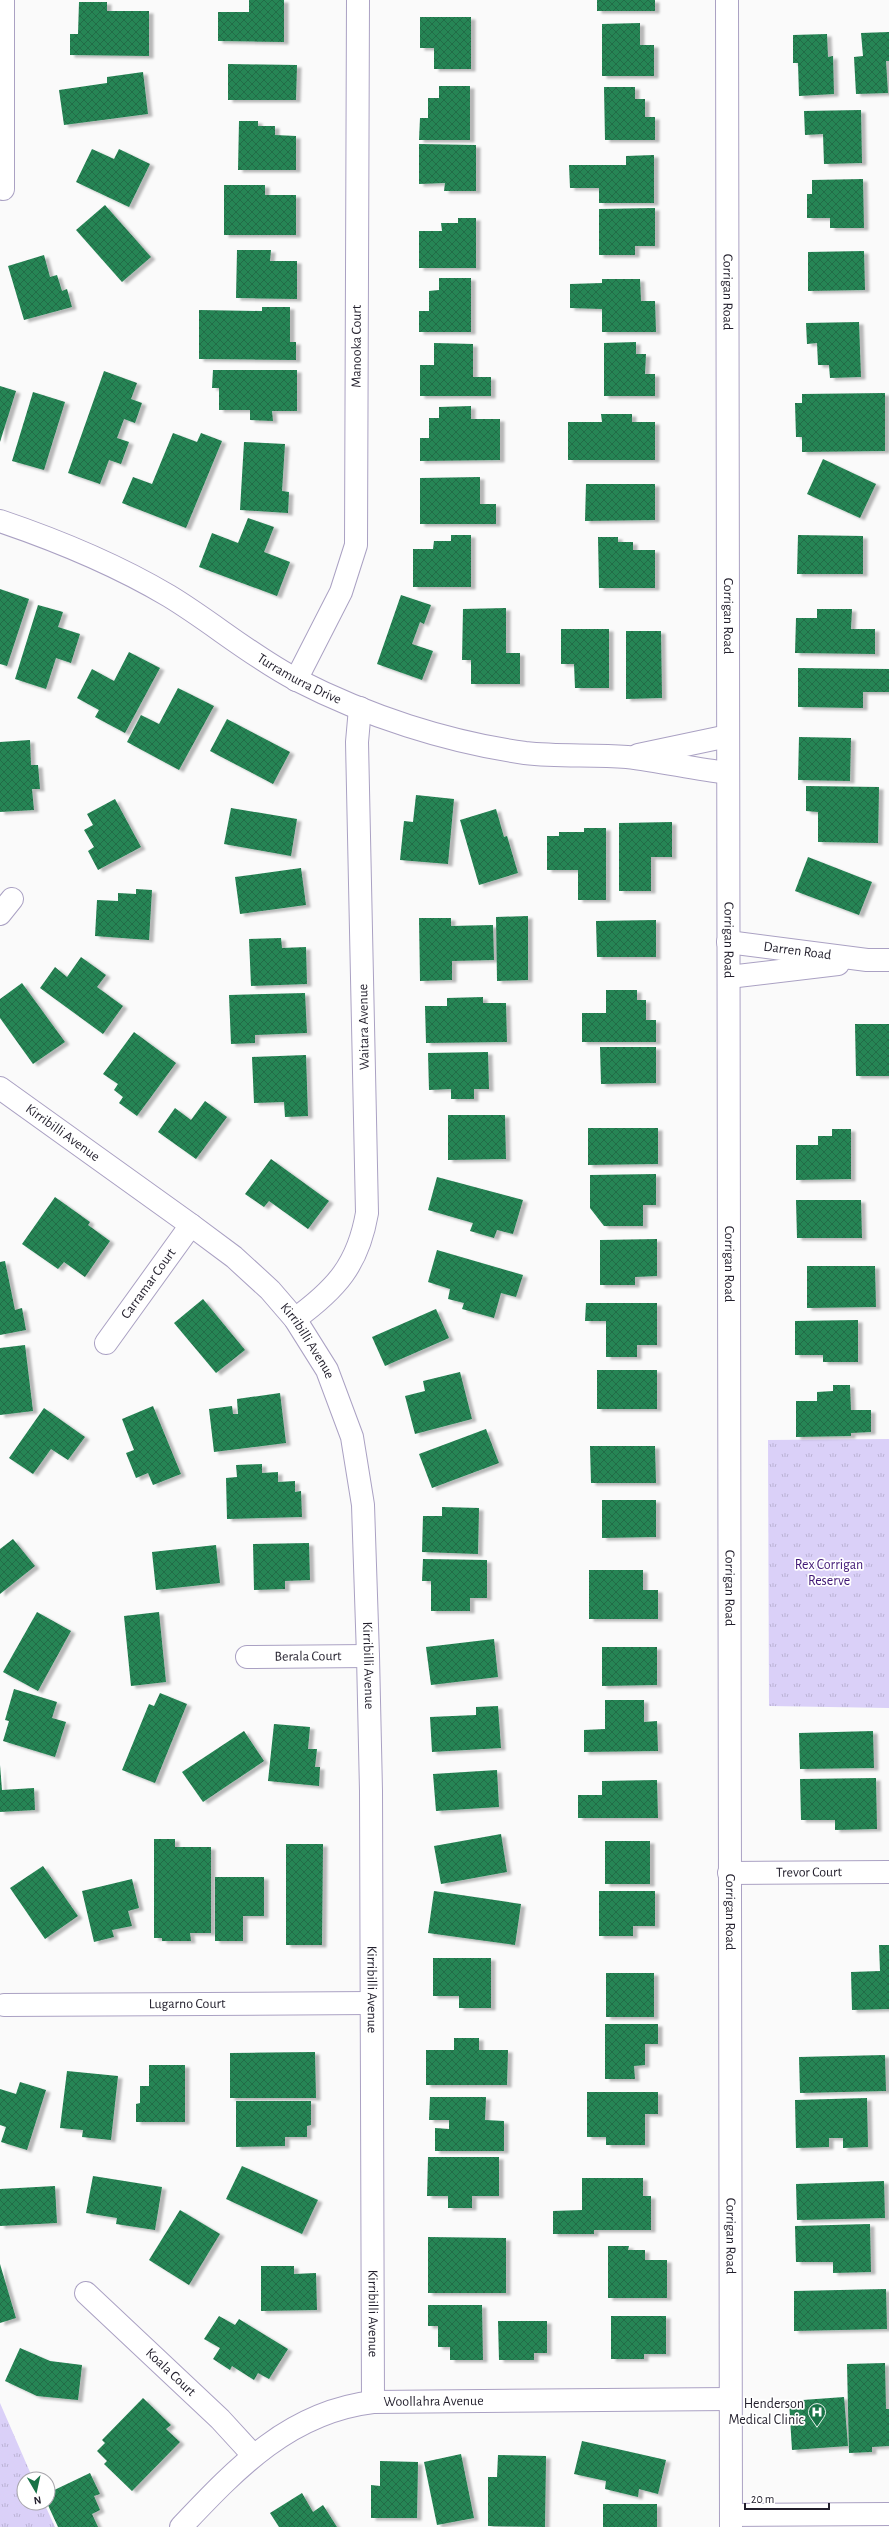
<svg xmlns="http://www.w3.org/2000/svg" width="889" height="2527" font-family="'Alegreya Sans',sans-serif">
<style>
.park{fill:url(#park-tufts)}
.building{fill:url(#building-cross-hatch);filter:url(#shadow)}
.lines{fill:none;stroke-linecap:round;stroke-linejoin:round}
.street-casing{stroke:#aaa1c3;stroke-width:24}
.secondary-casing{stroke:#aaa1c3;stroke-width:24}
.street{stroke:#fff;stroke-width:22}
.secondary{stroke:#fff;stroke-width:22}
.labels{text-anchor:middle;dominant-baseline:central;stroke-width:3.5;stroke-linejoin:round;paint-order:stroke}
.street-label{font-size:14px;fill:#221f2c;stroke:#fff}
.park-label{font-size:14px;fill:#401875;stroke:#fff}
.poi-label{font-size:14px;fill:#221f2c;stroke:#fff;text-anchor:end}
</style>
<defs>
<pattern id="park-tufts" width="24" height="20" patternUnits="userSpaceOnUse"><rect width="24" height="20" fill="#dad0f8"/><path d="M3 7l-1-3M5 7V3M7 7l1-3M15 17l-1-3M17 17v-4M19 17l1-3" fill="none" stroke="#bbb2d5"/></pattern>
<pattern id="building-cross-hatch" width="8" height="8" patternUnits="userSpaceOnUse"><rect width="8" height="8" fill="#258554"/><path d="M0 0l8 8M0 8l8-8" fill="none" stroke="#206c46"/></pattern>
<filter id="shadow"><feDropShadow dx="4.5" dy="2.5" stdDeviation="1" flood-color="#0004"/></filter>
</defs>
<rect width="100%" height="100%" fill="#fafafa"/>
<g class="park">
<path d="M889 1439V1708L769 1706 768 1440Z"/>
<path d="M0 2403 33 2479H24V2503H44L55 2527H0Z"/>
</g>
<g class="building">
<path d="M249 0H284V42L218 41V12H249Z"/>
<rect x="597" y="0" width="58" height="11"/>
<path d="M79 2H107V11H149V56L70 55V34H78Z"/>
<path d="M420 17H471V69H434V48H420Z"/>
<path d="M640 23V45H654V76H602V24Z"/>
<path d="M889 32V61H886L888 93 856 94 854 57 863 56 861 33Z"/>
<path d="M827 34 828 57 833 56 834 94 799 96 798 63H793V35Z"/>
<path d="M228 64 297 65 296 100H228Z"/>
<path d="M143 72 148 114 64 125 59 90 107 83V77Z"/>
<path d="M439 86H470V140H419L420 118H428V98H439Z"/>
<path d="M604 87H635V99H645V117H655V140H605Z"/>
<path d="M861 110 862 163 824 164 823 134 805 135 804 111Z"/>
<path d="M239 121H258V126H275V135L296 136V170H238Z"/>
<path d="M419 144 476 145V191H444L445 183 419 184Z"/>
<path d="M92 149 114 159 119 149 150 164 129 207 76 182Z"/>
<path d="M654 155V203H599V188H570L569 165H626V156Z"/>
<path d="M863 179 864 228H830V218H807V194H812V180Z"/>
<path d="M224 185H265V195H296V235H224Z"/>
<path d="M105 205 151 257 122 282 76 230Z"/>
<path d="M655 208V246H635V255H599V209Z"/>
<path d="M458 218H476V268H419V231H442L441 223H458Z"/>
<path d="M237 250H271L270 261H297V299L236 298Z"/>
<path d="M864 251 865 290 808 291V252Z"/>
<path d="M44 255 50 277 57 275 62 291 67 289 72 307 24 320 8 266Z"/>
<path d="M439 278H471V332H419V311H429V291L439 290Z"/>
<path d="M602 279H640L641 301H655L656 332H602V309L570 308V284L602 283Z"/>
<path d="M262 307H290V342H296V360L199 359V310L262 311Z"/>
<path d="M859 322 861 377 830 378 829 365H818L817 343 807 344 806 323Z"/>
<path d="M636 342V354H646L645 374H655V396H604V343Z"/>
<path d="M434 343 473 344V377H491V396H420V365H434Z"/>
<path d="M213 370H297V411H272L273 421 250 420V410H219V388H212Z"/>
<path d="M104 371 137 383 131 399 142 403 135 423 124 419 117 438 129 442 121 464 109 460 100 484 68 473Z"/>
<path d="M0 386 16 391 0 442Z"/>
<path d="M33 392 65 402 44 470 12 461Z"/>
<path d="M885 393V451L802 452V437H796L795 403H802V394Z"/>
<path d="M471 406V419H500V460L420 461V438H429V418H439V407Z"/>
<path d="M601 414H632V422H655V460H568V422H602Z"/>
<path d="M173 433 197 442 201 433 222 441 186 528 122 503 133 477 152 484Z"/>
<path d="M244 442 285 444 282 491 289 492 288 513 240 510Z"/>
<path d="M823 459 876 484 860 518 807 494Z"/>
<path d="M480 477V504H496V524H420V478Z"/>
<path d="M586 484H655V520L585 521Z"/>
<path d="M248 518 274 527 264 552 290 562 277 596 199 567 212 533 238 543Z"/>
<path d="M451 535H471V587H413V549H433L434 541H451Z"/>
<path d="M798 535 863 536V574H797Z"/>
<path d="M598 537H618V542H633V550H655V588H599Z"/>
<path d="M0 589 29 599 7 666 0 664Z"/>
<path d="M401 595 431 605 424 624 420 622 412 644 433 651 422 680 377 664Z"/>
<path d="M38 605 63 612 58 627 80 634 71 663 56 658 46 689 15 679Z"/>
<path d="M506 608V653H520V684H471V660H462L463 609Z"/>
<path d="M817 609H852L851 629H875V654L795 653 796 618H817Z"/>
<path d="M561 629H609V688H575L574 664H561Z"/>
<path d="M626 631H661L662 698 626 699Z"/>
<path d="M129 652 160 668 125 733 95 717 99 710 77 698 92 669 114 681Z"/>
<path d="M798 668 889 669V692H863V708L798 707Z"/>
<path d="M178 688 214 706 179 770 127 742 141 715 159 724Z"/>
<path d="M227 719 290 752 273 784 210 751Z"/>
<path d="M799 737 851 738 850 781 798 780Z"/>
<path d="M30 740 31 765H38L40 789H32L34 810 0 812V742Z"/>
<path d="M806 786 879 787 878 843 818 842V812L806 811Z"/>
<path d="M416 795 454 799 448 864 400 860 404 821 413 822Z"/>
<path d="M115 799 141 847 98 870 88 851 94 847 84 830 93 825 87 814Z"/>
<path d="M231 808 297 819 291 856 224 844Z"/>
<path d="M496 809 504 837 507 836 518 873 479 885 460 820Z"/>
<path d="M672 822V857H651V891H619V823Z"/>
<path d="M584 828H606V900H578V870H547V836H559V832H584Z"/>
<path d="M808 857 872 882 859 915 795 891Z"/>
<path d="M301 868 306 905 240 914 235 877Z"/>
<path d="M136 889 152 890 149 940 95 936 97 900 118 901V893L136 894Z"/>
<path d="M528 916V980L497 981 496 917Z"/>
<path d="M419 918H451V926L493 925 494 960 452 961V980L420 981Z"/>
<path d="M656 920V957H597L596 921Z"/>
<path d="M281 938 282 948 306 947 307 984 251 986 249 939Z"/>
<path d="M81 957 106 975 97 987 123 1006 103 1034 40 988 55 967 67 977Z"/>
<path d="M22 983 65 1042 33 1064 0 1018V999Z"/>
<path d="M606 990H637V1000H646V1020H656V1042H582V1013H606Z"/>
<path d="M305 993 307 1033 255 1035V1043L231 1044 229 995Z"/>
<path d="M483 997V1003H506L507 1042 426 1043 425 1006H447V998Z"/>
<path d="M855 1024H889V1076H856Z"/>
<path d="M134 1032 176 1063 137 1116 119 1103 123 1097 114 1090 118 1084 103 1074Z"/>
<path d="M600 1047H656V1083L601 1084Z"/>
<path d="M488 1052 489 1089H474V1099H451V1089L429 1090 428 1053Z"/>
<path d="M306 1055 308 1116 285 1117 284 1102 254 1103 252 1057Z"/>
<path d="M205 1101 227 1117 196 1159 158 1132 175 1108 191 1120Z"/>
<path d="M448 1115H505L506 1159 448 1160Z"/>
<path d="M588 1128H658V1164L588 1165Z"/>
<path d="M832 1129H851V1179L796 1180V1145H818V1136H832Z"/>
<path d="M271 1159 329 1201 308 1229 269 1201 264 1207 245 1194Z"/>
<path d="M656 1174V1205H643V1226H604L590 1208V1175Z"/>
<path d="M437 1177 523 1200 513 1234 497 1230 494 1238 470 1231 473 1223 428 1210Z"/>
<path d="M55 1197 90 1222 88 1225 110 1241 85 1277 64 1262 58 1269 22 1244Z"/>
<path d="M796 1200H861L862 1238H797Z"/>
<path d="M657 1239V1276L635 1277V1285H600V1240Z"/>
<path d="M437 1250 523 1275 516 1297 501 1293 494 1318 462 1309 464 1303 448 1299 450 1289 428 1282Z"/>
<path d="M5 1261 15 1310 22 1308 26 1330 0 1335V1262Z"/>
<path d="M807 1266H875L876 1307 807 1308Z"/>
<path d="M203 1299 245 1350 216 1373 174 1323Z"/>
<path d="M586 1303H657V1345H637V1357H606V1321H585Z"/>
<path d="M436 1309 449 1338 385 1366 372 1337Z"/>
<path d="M858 1320V1362H823V1355H795V1321Z"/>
<path d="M25 1345 33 1411 0 1415V1348Z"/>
<rect x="597" y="1370" width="60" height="39"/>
<path d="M460 1372 472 1419 415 1434 405 1396 425 1391 423 1381Z"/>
<path d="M833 1385H850L851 1410H871V1432L851 1433V1436L796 1437V1401H817V1392L833 1391Z"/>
<path d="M280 1393 286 1443 214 1452 209 1409 232 1406 233 1414H238L237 1399Z"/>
<path d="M153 1406 181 1474 153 1485 148 1473 136 1478 126 1453 134 1450 122 1419Z"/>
<path d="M44 1408 85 1437 68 1460 51 1449 33 1474 9 1458Z"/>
<path d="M486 1429 499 1463 432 1488 419 1454Z"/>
<path d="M590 1446H655L656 1483H591Z"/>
<path d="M262 1464V1473L278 1472V1482L295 1481V1492L301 1491 302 1517 227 1519 226 1478 237 1477 236 1465Z"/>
<path d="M602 1500H656V1537L602 1538Z"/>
<path d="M442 1507 479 1508 478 1554 422 1552 423 1516H442Z"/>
<path d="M13 1539 35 1566 0 1594V1549Z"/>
<path d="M309 1543 310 1580 285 1581V1589L254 1590 253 1544Z"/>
<path d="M216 1545 220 1583 156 1590 152 1552Z"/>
<path d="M423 1559 487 1560V1598H470V1611H431V1581H422Z"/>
<path d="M589 1570H643V1590H658V1619H589Z"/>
<path d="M37 1612 71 1631 38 1691 3 1672Z"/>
<path d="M159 1612 166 1682 131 1686 124 1616Z"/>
<path d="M494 1639 498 1677 431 1685 426 1647Z"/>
<path d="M602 1647H657V1685L602 1686Z"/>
<path d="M14 1689 57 1702 52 1718 66 1722 55 1757 3 1741 9 1721 5 1720Z"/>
<path d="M160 1693 187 1704 155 1783 122 1770 149 1704 154 1706Z"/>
<path d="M605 1700H644V1722L657 1721 658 1751 584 1752V1730L605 1729Z"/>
<path d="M498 1706 501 1748 432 1752 430 1717 476 1715V1707Z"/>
<path d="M274 1724 310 1727 308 1749H317L315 1767H320L319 1786 268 1781Z"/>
<path d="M244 1731 264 1761 203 1802 182 1772Z"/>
<path d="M873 1731 874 1768 800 1769 799 1733Z"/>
<path d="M0 1765 2 1790 34 1788 35 1810 0 1812Z"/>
<path d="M497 1770 499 1807 436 1811 433 1774Z"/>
<path d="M876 1778 877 1829 835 1830V1820H801L800 1779Z"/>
<path d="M657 1780 658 1818H578V1795H602V1781Z"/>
<path d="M501 1834 507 1872 441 1884 434 1846Z"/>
<path d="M154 1839H175V1847H211V1933H190L191 1941H162V1938H154Z"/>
<rect x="605" y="1841" width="45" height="43"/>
<path d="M286 1844H323L322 1945H286Z"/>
<path d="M43 1866 78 1916 45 1939 10 1888Z"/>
<path d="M215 1877H264V1916H243V1941H215Z"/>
<path d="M132 1879 139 1908 128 1911 132 1926 112 1930 114 1937 94 1942 82 1891Z"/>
<path d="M434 1891 521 1904 515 1945 428 1933Z"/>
<path d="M599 1891H655V1926H633V1936H599Z"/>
<path d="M879 1945H889V2009L852 2010 851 1972 880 1971Z"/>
<path d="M433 1958H491V2008H459V1996H433Z"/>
<rect x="606" y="1973" width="48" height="44"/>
<path d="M605 2024H658V2044H645V2065L634 2066 635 2079H605Z"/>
<path d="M454 2038H479V2050H508L507 2085H426V2050H454Z"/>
<path d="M315 2052 316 2098H230V2053Z"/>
<path d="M885 2055 886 2091 800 2093 799 2057Z"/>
<path d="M149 2065H185V2122H136V2104L140 2103V2086H149Z"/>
<path d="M67 2071 118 2076 111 2140 82 2137 83 2130 60 2128Z"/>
<path d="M20 2082 46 2090 27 2150 1 2142 6 2127 0 2125V2089L16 2094Z"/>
<path d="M587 2092H658V2114H645V2145H606V2137H587Z"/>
<path d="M430 2097H486L485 2120 504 2121V2151H435V2128L449 2129V2120H429Z"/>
<path d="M867 2098 868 2147 843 2148V2138H829V2147L796 2148 795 2100Z"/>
<path d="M236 2101H311V2125L307 2126V2137H285V2146L236 2147Z"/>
<path d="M428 2157H499V2196H472V2208H448V2196H427Z"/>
<path d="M242 2166 318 2200 302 2234 226 2199Z"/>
<path d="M93 2176 162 2187 155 2230 116 2224 117 2218 86 2213Z"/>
<path d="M582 2178H643V2196H651V2230H594V2234H553V2211L582 2210Z"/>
<path d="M884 2181 885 2218 797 2220 796 2184Z"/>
<path d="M55 2186 57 2223 0 2226V2189Z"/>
<path d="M180 2210 220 2234 189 2285 149 2260Z"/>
<path d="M870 2224 871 2272 833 2273V2262H796L795 2226Z"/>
<path d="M428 2237 506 2238V2293H428Z"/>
<path d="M608 2246H629L628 2250H645V2260H667V2298H608Z"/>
<path d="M0 2264 16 2318 0 2323Z"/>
<path d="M261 2266H294V2274L316 2273 317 2310 261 2311Z"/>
<path d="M886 2289 887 2329 794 2331V2291Z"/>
<path d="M428 2305H482L483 2360H450V2347H438V2326H428Z"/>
<path d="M219 2316 235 2325 239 2319 288 2349 269 2379 258 2373 254 2380 232 2366 230 2370 213 2359 220 2348 204 2339Z"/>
<path d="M611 2316H666V2354H644V2359H611Z"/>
<path d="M498 2321H547V2353H534V2360H499Z"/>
<path d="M20 2348 50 2361 82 2365 78 2400 37 2396 5 2381Z"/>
<path d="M885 2363 886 2409H889V2446L872 2447V2452L849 2453 847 2364Z"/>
<path d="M844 2397 848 2446 792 2450 789 2401Z"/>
<path d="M143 2398 171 2425 166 2429 180 2442 132 2491 104 2464 107 2461 97 2451 105 2443 102 2440Z"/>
<path d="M582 2441 666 2460 658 2494 639 2489 638 2497 605 2489 606 2481 574 2474Z"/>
<path d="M461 2454 474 2518 437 2525 424 2462Z"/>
<path d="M498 2455 546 2456 545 2527 488 2526V2477H497Z"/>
<path d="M380 2461 418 2462 417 2518H371V2485L380 2486Z"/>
<path d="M90 2473 100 2494 94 2496 100 2510 92 2514 98 2527H58L47 2503 48 2493Z"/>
<path d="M302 2493 313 2512 323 2505 337 2527H279L270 2513Z"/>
<rect x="603" y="2504" width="54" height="23"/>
</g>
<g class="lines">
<g class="street-casing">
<g id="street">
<path d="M3 189V0"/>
<path id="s1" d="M0 521C59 541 115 564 169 596 212 622 251 656 297 680 367 716 447 742 525 753 559 757 593 754 627 757 661 761 694 769 728 773"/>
<path id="s2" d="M296 680 341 592 356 545 358 0"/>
<path d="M638 755 728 736"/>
<path d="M0 914 12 899"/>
<path id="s3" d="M728 942 867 960H889"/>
<path d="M729 977 838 964"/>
<path id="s4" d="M0 1088 191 1225 234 1257 270 1290 295 1319 327 1370 352 1437 363 1505 368 1656 371 1791 373 2402"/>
<path d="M295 1319C336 1289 358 1265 367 1213L357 742 360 708"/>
<path id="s5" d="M106 1343 191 1225"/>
<path id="s6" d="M247 1657 368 1656"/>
<path id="s7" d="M729 1873 889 1872"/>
<path id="s8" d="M4 2005 371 2003"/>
<path id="s9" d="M86 2293 220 2419 253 2455"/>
<path id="s10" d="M181 2527C236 2469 289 2412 373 2402L730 2399"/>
</g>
</g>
<g class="secondary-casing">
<g id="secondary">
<path id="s11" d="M727 0 731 2527"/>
<path d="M731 2515 889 2514"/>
</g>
</g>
<use href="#street" class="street"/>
<use href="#secondary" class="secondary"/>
</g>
<defs>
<g id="hospital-pin" transform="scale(0.9)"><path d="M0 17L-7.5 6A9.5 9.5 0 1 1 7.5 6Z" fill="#197347" stroke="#fff"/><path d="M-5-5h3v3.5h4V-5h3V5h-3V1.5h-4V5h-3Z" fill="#fff"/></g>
</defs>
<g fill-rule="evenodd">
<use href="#hospital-pin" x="817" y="2412"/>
</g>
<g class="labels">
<g class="street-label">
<text stroke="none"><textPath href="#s11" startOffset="292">Corrigan Road</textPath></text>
<text stroke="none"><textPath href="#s2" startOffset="347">Manooka Court</textPath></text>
<text stroke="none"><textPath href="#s11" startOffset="616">Corrigan Road</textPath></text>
<text stroke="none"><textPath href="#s1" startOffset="340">Turramurra Drive</textPath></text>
<text stroke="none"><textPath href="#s11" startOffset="940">Corrigan Road</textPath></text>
<text stroke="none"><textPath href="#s3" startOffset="70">Darren Road</textPath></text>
<text transform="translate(364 1027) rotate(-91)">Waitara Avenue</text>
<text stroke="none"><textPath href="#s4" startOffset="77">Kirribilli Avenue</textPath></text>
<text stroke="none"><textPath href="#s11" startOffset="1264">Corrigan Road</textPath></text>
<text stroke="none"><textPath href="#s5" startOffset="73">Carramar Court</textPath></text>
<text stroke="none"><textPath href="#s4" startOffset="401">Kirribilli Avenue</textPath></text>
<text stroke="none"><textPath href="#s11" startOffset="1588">Corrigan Road</textPath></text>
<text stroke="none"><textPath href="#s6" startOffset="61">Berala Court</textPath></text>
<text stroke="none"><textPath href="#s4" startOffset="737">Kirribilli Avenue</textPath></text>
<text stroke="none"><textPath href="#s7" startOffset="80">Trevor Court</textPath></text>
<text stroke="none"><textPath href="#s11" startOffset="1912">Corrigan Road</textPath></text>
<text stroke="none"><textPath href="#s4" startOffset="1061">Kirribilli Avenue</textPath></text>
<text stroke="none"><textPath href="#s8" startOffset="183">Lugarno Court</textPath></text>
<text stroke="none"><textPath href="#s11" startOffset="2236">Corrigan Road</textPath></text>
<text stroke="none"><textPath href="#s4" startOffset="1385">Kirribilli Avenue</textPath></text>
<text stroke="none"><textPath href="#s9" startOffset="116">Koala Court</textPath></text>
<text stroke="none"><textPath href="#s10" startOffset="295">Woollahra Avenue</textPath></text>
</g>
<g class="park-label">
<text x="829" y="1565">Rex Corrigan<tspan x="829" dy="16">Reserve</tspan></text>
</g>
<g class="poi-label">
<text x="804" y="2404">Henderson<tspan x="804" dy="16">Medical Clinic</tspan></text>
</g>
</g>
<g transform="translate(36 2491) rotate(171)"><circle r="19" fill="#ffffff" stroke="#a7a5ab"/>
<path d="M0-3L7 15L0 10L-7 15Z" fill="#197347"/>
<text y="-6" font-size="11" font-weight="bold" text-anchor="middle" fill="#221f2c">N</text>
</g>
<path d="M745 2503v6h84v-6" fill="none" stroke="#221f2c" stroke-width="2"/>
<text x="751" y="2503" font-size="12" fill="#221f2c" stroke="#ffffff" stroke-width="3" paint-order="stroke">20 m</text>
</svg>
